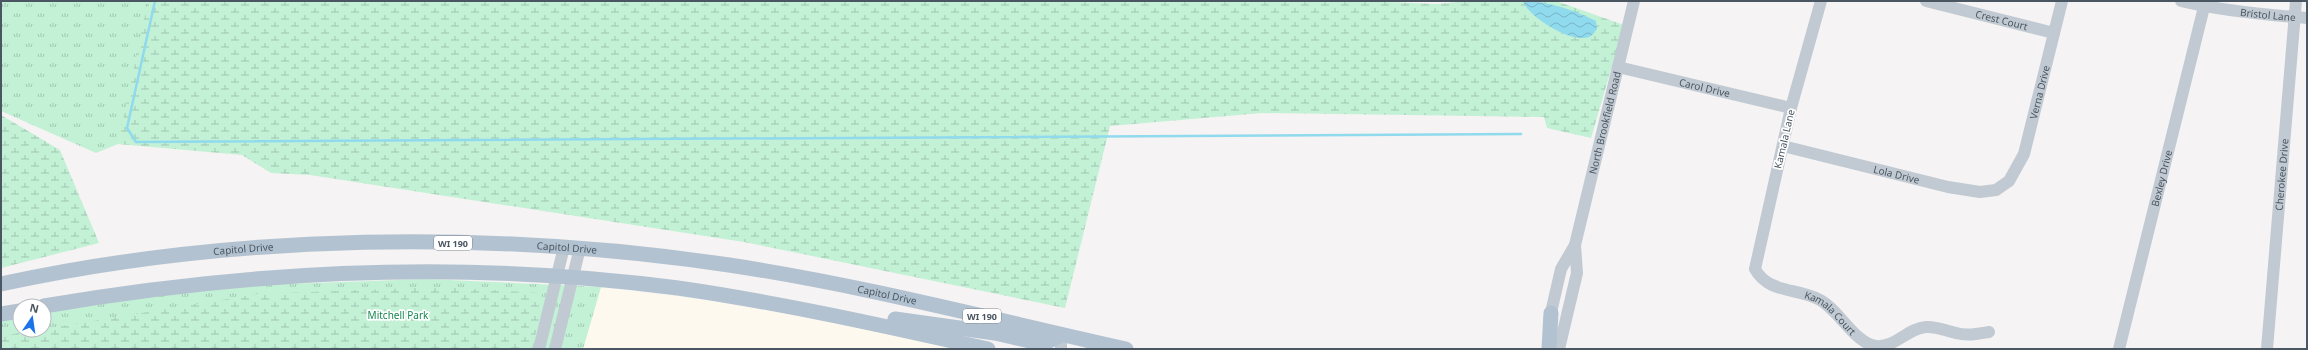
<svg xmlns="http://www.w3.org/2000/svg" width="2308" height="350" font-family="'Noto Sans',sans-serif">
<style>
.commercial{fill:#fdf9ef}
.grass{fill:url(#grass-tufts)}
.wetland{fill:url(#wetland-marsh)}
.water{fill:url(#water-waves)}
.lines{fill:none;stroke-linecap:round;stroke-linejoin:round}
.stream{stroke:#90daee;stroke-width:2.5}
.minor{stroke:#c1cad2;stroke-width:12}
.major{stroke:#b3c2d1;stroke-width:15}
.labels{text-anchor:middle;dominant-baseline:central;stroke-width:3.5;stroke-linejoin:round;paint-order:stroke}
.shield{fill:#fff;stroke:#808990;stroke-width:1}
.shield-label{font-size:9px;font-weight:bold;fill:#4a5661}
.street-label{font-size:10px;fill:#4a5661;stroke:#fff}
.park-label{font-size:10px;fill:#17864f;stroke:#fff}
</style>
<defs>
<pattern id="grass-tufts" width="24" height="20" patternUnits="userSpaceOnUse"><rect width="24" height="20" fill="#c3f1d5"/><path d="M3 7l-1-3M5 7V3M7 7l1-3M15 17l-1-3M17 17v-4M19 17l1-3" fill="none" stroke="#a0c6b0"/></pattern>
<pattern id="wetland-marsh" width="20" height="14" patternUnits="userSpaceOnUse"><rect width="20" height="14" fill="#c3f1d5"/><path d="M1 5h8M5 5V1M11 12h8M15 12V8" fill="none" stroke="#a0c6b0"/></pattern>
<pattern id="water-waves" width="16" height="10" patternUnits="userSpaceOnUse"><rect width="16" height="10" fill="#90daee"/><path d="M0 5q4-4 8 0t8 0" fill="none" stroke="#78b4c4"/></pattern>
</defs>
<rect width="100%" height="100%" fill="#f5f3f3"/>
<path class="commercial" d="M601 287 741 304 962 349H583Z"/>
<g class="grass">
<path d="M1 1H151L118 144 96 153 1 111Z"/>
<path d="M426 279 601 287 583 349H1V321L20 317V330H44V313L121 300 257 285Z"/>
</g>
<g class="wetland">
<path d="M148 1H1360L1438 4 1467 1H1556L1624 25 1591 138 1547 128 1544 117 1262 113 1110 126 1065 308 744 242 310 175 271 173 242 155 118 144Z"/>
<path d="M1 115 60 150 99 243 1 268Z"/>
<path d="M441 287 541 293 538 324 532 349H1V336L257 294Z"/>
</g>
<path class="water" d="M1523 1C1548 1 1574 10 1596 21L1597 29C1595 31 1593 35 1591 36 1575 46 1528 17 1523 1Z"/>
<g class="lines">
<path class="stream" d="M155 1 127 128 136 142 1521 134"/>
<g class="minor">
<path id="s1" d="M1821 1 1791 108 1755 269C1768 293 1796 288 1818 299 1838 308 1855 344 1876 346 1895 348 1908 328 1926 327 1936 326 1946 331 1956 333 1967 336 1977 334 1989 332"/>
<path id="s2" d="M1926 1 2054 33"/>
<path id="s3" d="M2181 1C2222 11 2265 15 2307 18"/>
<path id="s4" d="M1618 67 1791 108"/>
<path id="s5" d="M1783 146 1948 187 1980 192 1996 190 2009 181 2024 154 2062 1"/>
<path id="s6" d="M1549 321 1561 269 1575 245 1634 1"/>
<path d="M1061 335V349"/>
<path d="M539 349 564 247"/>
<path d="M555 349 580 248"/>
<path d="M1559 349 1577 273 1575 245"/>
<path id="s7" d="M2119 349 2204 7"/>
<path id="s8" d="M2267 349 2296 1"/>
</g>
<g class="major">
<path id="s9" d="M1 284C236 233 492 230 729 265 863 285 995 320 1126 349"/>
<path d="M44 306C253 270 467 260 678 288 782 303 885 326 988 349"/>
<path d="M1 314 20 311"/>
<path d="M895 319 995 333 1039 343 1049 341 1061 335"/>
<path d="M1549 349 1551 313"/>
</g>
</g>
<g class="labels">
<g class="shield">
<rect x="434" y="236" width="38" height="14" rx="3"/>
<rect x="963" y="309" width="38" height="14" rx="3"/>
</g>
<g class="shield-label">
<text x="453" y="243">WI 190</text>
<text x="982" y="316">WI 190</text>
</g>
<g class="street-label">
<text stroke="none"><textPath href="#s3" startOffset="88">Bristol Lane</textPath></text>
<text stroke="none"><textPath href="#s2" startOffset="78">Crest Court</textPath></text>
<text stroke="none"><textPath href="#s4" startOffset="89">Carol Drive</textPath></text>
<text stroke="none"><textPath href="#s5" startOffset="329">Verna Drive</textPath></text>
<text stroke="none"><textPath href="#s6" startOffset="207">North Brookfield Road</textPath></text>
<text transform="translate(1784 139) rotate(-77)">Kamala Lane</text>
<text stroke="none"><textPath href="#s5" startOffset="117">Lola Drive</textPath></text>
<text stroke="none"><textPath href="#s8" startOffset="175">Cherokee Drive</textPath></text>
<text stroke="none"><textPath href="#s7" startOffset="176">Bexley Drive</textPath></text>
<text stroke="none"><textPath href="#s9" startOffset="569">Capitol Drive</textPath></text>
<text stroke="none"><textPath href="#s9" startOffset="245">Capitol Drive</textPath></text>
<text stroke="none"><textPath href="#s9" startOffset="893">Capitol Drive</textPath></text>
<text stroke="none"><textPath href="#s1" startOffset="366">Kamala Court</textPath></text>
</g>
<g class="park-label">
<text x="398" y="315">Mitchell Park</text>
</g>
</g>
<rect width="2308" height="350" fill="none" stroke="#4a5661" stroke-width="4"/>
<g transform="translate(32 318) rotate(13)"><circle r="19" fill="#ffffff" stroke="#b7bbc0"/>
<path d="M0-3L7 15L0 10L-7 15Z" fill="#1a73e8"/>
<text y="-6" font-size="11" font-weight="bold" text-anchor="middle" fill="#4a5661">N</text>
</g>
</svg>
